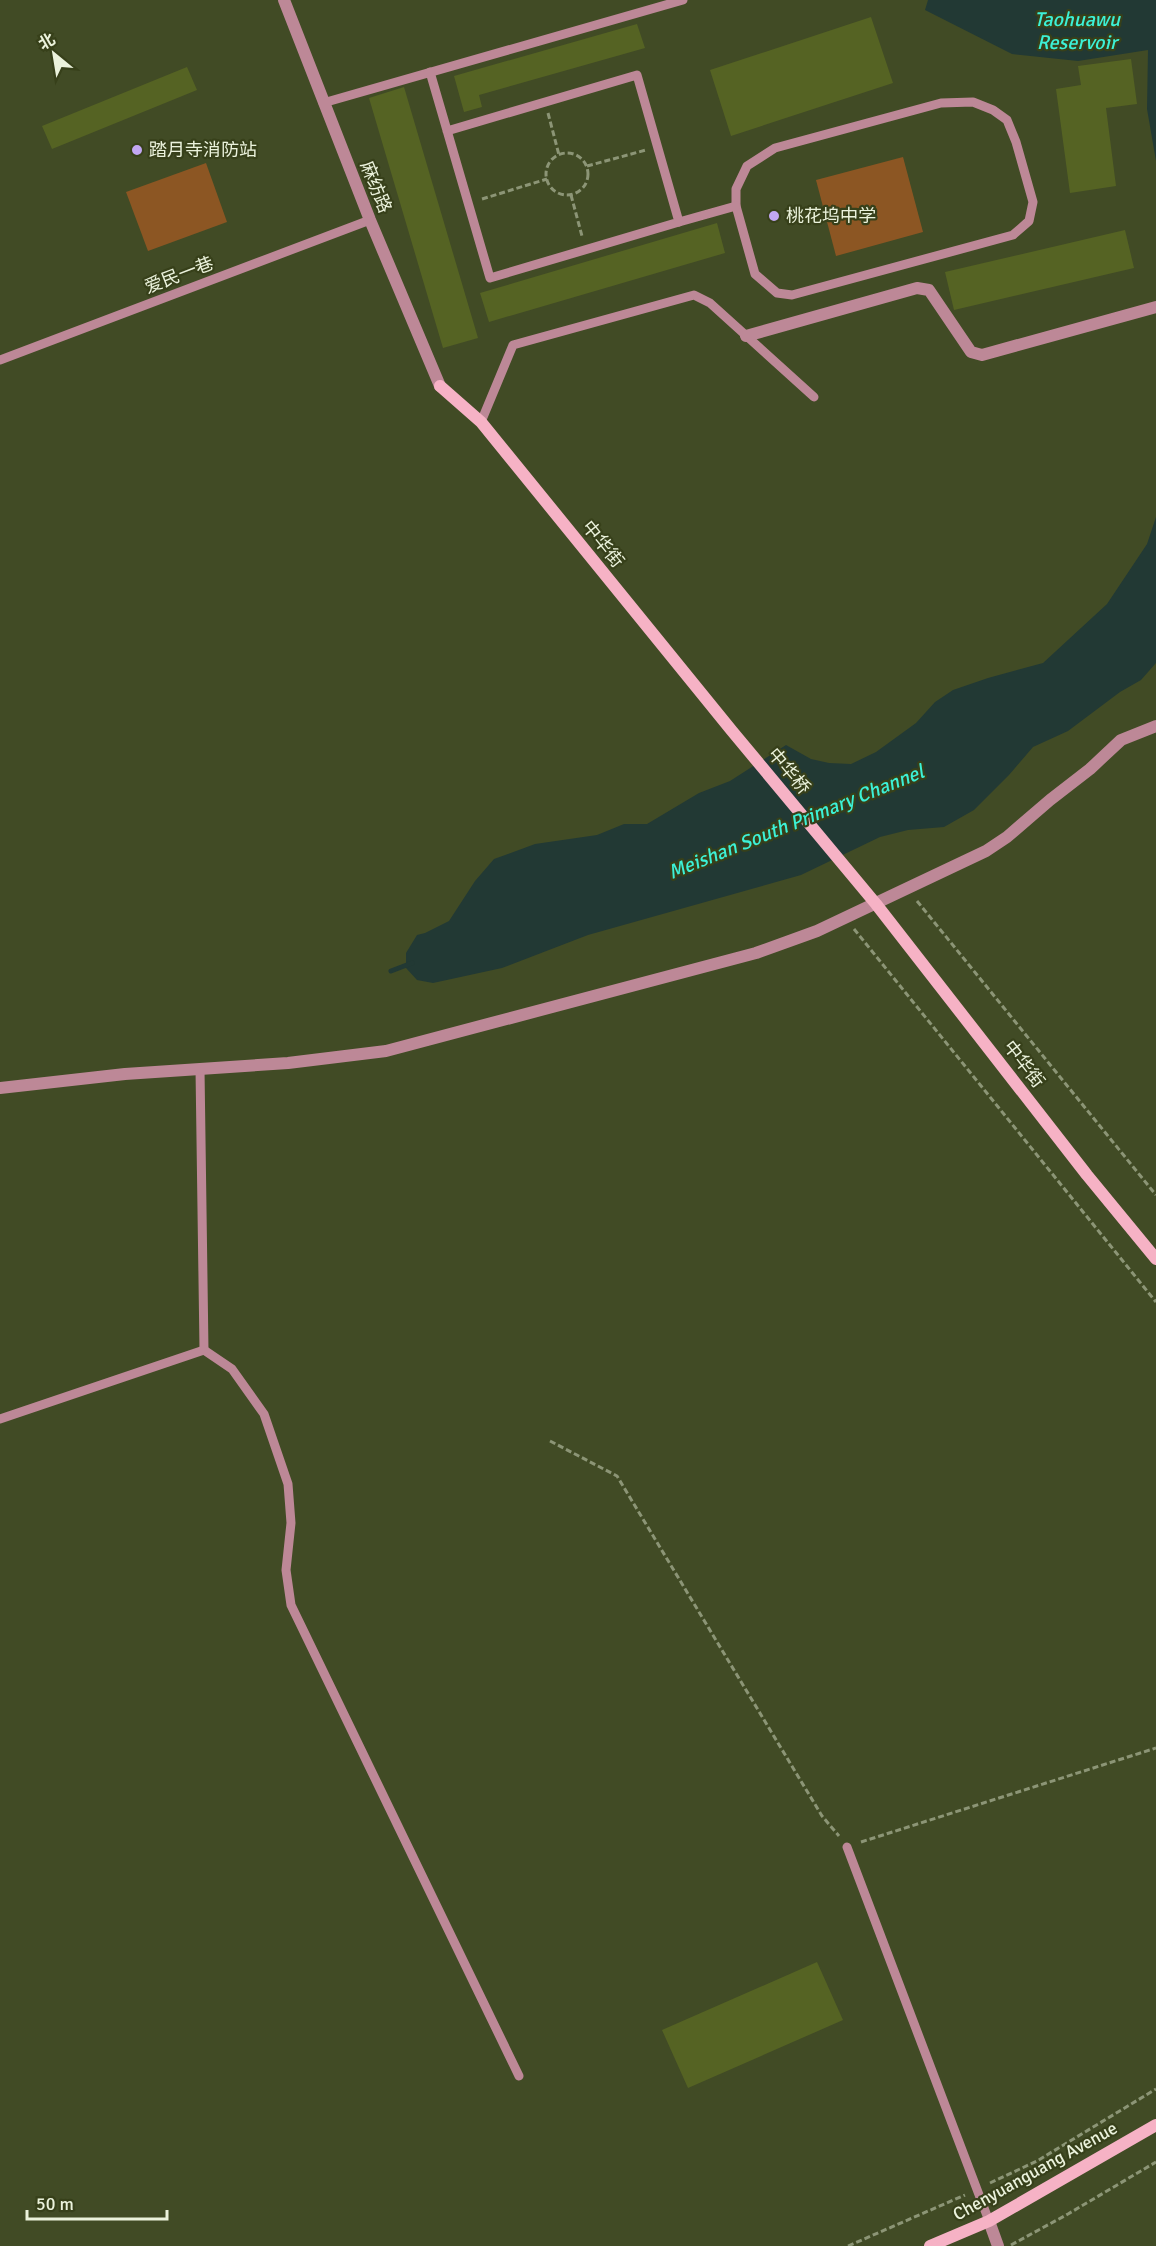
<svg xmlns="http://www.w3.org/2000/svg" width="1156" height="2246" font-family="Signika,'Noto Sans SC',sans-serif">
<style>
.green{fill:#8c5623}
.water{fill:#223934}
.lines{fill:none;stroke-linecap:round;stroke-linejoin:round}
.stream{stroke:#223934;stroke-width:5}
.building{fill:#556323}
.path{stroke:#8c9576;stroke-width:3;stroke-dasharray:6 3;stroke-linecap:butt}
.service{stroke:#bd8897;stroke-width:9}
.minor{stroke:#bd8897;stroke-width:12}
.tertiary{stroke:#bd8897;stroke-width:12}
.secondary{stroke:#f6b2c5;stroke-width:12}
.poi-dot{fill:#c2a7f2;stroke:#37401a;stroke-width:2}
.labels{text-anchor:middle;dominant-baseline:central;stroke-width:4.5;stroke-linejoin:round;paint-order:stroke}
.poi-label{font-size:18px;fill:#ebf2dc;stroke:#37401a;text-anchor:start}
.street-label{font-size:18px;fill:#ebf2dc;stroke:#37401a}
.water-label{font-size:20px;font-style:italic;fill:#3cf1d7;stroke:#37401a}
</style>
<rect width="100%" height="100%" fill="#414b25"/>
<g class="green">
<path d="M903 157 923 232 836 256 816 180Z"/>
<path d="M206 163 227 222 148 251 126 192Z"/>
</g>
<g class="water">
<path d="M928 0H1156V161L1147 109 1148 50 1078 61 1012 54 925 10Z"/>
<path d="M1156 517V663L1141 680 1120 692 1068 731 1033 747 1009 775 974 810 944 827 908 830 880 837 801 875 588 935 502 968 433 983 417 980 406 968V953L417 935 425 933 449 921 475 881 494 859 535 844 597 835 624 824H647L699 793 730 781 786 745 811 759 829 763 851 764 876 752 916 723 935 702 953 690 988 678 1043 663 1107 604 1147 544Z"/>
</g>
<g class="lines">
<path class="stream" d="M391 971 412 963"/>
</g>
<g class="building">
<path d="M871 17 893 83 731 136 710 70Z"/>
<path d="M637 24 645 48 479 95 482 107 464 112 454 76Z"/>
<path d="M1131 59 1137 104 1106 108 1116 186 1070 193 1056 89 1081 85 1078 66Z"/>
<path d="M187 67 197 90 52 149 42 126Z"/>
<path d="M404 87 478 338 443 348 369 98Z"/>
<path d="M717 223 725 253 489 322 480 293Z"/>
<path d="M1125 230 1134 268 954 310 945 272Z"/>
<path d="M817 1962 843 2020 688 2088 662 2030Z"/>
</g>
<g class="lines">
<g class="path">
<path d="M548 113 559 155"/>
<circle cx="567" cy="174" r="21"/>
<path d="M587 166 646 150"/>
<path d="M571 195 582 236"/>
<path d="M482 199 547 179"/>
<path d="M917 901 1156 1195"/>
<path d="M854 929 1156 1302"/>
<path d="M550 1441 617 1476 822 1816 839 1836"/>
<path d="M861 1842 1156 1748"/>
<path d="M990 2183 1037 2161 1156 2089"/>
<path d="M1011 2245 1068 2214 1156 2162"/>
<path d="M848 2246 965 2195"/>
</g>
<g class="service">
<path d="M430 72 490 278 679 222 637 75 447 131"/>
<path d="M973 102 993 110 1007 120 1016 142 1033 202 1029 221 1013 235 792 295 777 293 755 274 736 206V189L747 166 775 148 941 103Z"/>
<path d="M323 103 683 0"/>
<path d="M679 222 736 206"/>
<path d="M0 360 370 220"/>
<path d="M481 422 513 345 694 295 710 303 814 397"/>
<path d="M200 1069 204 1350"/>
<path d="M0 1419 204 1350 232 1369 264 1414 288 1484 291 1523 286 1570 291 1605 519 2076"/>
<path d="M847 1847 989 2221"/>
</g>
<g class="minor">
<path d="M746 336 917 288 929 290 971 352 982 355 1156 307"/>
<path d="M0 1088 125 1074 288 1063 386 1051 756 953 817 931 986 851 1007 837 1050 800 1090 769 1121 740 1156 726"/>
<path d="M989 2221 998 2246"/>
</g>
<path class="tertiary" d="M284 0 370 220 440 386"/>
<g class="secondary">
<path d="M440 386 481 422 732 731 876 904 1087 1175 1156 1259"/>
<path d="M930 2246 989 2221 1156 2125"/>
</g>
</g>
<g class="poi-dot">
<circle cx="137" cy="150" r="6"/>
<circle cx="774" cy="216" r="6"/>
</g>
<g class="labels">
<g class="poi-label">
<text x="149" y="150">踏月寺消防站</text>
<text x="786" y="216">桃花坞中学</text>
</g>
<g class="street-label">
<text transform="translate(376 187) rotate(68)">麻纺路</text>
<text transform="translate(179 275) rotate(-21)">爱民一巷</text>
<text transform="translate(603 544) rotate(51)">中华街</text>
<text transform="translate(789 771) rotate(50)">中华桥</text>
<text transform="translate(1024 1064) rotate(52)">中华街</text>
<text transform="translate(1035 2171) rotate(-29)">Chenyuanguang Avenue</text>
</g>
<g class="water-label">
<text x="1077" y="19">Taohuawu<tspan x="1077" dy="23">Reservoir</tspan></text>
<text transform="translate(796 822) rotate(-22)">Meishan South Primary Channel</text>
</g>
</g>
<g transform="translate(54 54) rotate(330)" stroke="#37401a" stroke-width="4.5" paint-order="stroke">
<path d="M0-4.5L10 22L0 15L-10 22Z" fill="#ebf2dc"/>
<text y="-9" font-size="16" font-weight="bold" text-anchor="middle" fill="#ebf2dc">北</text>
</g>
<path d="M27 2210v9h140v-9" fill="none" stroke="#ebf2dc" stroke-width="3"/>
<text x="36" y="2210" font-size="18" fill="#ebf2dc" stroke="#37401a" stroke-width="4.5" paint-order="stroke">50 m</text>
</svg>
